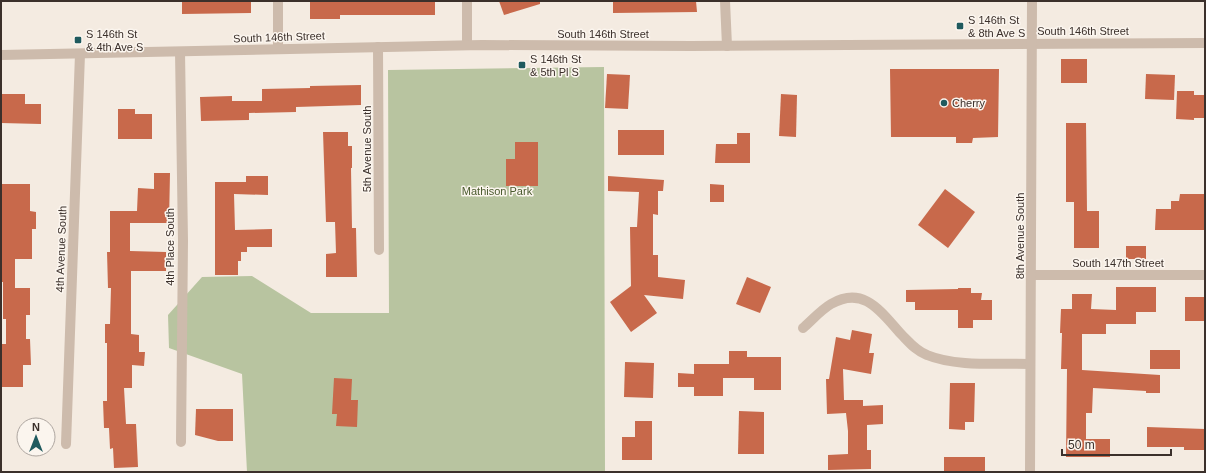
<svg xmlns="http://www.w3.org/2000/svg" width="1206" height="473" font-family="Arial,sans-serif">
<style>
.green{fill:#b8c4a0}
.building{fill:#c8694b}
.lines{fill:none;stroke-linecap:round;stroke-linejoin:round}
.minor{stroke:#cdbbac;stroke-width:10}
.tertiary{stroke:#cdbbac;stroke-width:10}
.poi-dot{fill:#1f5a5e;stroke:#fbf5ee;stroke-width:1.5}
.labels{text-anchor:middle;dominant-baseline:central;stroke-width:3;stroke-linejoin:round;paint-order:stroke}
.poi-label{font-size:11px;fill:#3b302b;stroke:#fbf5ee;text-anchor:start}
.street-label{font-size:11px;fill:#3b302b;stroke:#fbf5ee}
.park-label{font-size:11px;fill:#4a5a2e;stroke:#fbf5ee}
</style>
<rect width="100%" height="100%" fill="#f4ebe1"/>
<path class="green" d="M604 67 605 472H247L242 374 169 348 168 315 202 277 252 276 311 313H389L388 70Z"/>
<g class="building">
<path d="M182 1H251V13L182 14Z"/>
<path d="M310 1H435V15H340V19H310Z"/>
<path d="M499 1H540V4L504 15Z"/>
<path d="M613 1H696L697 12 613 13Z"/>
<rect x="1061" y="59" width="26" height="24"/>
<path d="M890 69H999L998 137 973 138 972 143H956V137H891Z"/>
<path d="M607 74 630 75 628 109 605 108Z"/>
<path d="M1146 74 1175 75 1174 100 1145 99Z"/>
<path d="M361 85V105L296 107V112L249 113V120L201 121 200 97 232 96V101H262V89L310 88V86Z"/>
<path d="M1177 91H1194V95H1205V118H1194V120L1176 119Z"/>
<path d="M1 94H25V104H41V124L1 123Z"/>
<path d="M781 94 797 95 796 137 779 136Z"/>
<path d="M118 109H135V114H152V139H118Z"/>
<path d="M1066 123H1086L1087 211H1099V248H1074V202H1066Z"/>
<rect x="618" y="130" width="46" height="25"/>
<path d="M323 132H348V146H352V168H351L352 228H356L357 277H326V254L336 253 335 222H326Z"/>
<path d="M737 133H750V163H715L716 144H737Z"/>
<path d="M515 142H538V186H506V159H515Z"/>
<path d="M154 173H170L169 223H130V251L166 252V271H131V334L139 335V352H145L144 366 132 365V388H124L126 424H136L138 467 114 468 113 448 110 449 109 428H104L103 401H107V343H105V324H110L111 288H108L107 252H110V211H137L138 188 154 189Z"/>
<path d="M246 176H268V195L234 194 235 230 272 229V247H247V252H241V261H238V275H215V182H246Z"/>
<path d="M608 176 664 180 663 191H658V215L653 214V255H658V277L685 280 683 299 644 295 657 313 631 332 610 302 631 286 630 227H637L639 192 608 191Z"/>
<path d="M1 184H30V211L36 212V229H32V259H15V288H30V315H26V339H30L31 365H23V387H2L1 344H6V319H3V282H1Z"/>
<path d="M710 184 724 185V202H710Z"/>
<path d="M945 189 975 212 948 248 918 225Z"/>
<path d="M1180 194H1205V230H1155L1156 209H1171V201H1179Z"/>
<rect x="1126" y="246" width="20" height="13"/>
<path d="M747 277 771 287 760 313 736 304Z"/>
<path d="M1116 287H1156V312H1136V324H1106V334H1082V370L1160 375V393H1146V391L1093 388 1092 413H1086V439H1110V457H1066L1067 369H1061L1062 333H1060L1061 309H1072V294H1092L1091 309 1116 310Z"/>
<path d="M958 288H971V293H982L981 300H992V320H973V328H958V310H915V302H906V290L958 289Z"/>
<rect x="1185" y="297" width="20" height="24"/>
<path d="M852 330 872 334 869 353H874L871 374 843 369 844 400H863V406L883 405V424L867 425V450H871V469L828 470V455L848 454V431L846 413 827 414 826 379H829L836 337 850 340Z"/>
<rect x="1150" y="350" width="30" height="19"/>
<path d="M729 351H747V357H781V390H754V378H723V396H694V387H678V373L694 374V364H729Z"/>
<path d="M625 362 654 363 653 398 624 397Z"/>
<path d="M334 378 352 379 351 400H358L357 427 336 426 337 414H332Z"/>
<path d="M950 383H975L974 422H965V430L949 429Z"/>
<path d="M196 409H233V441H218L195 435Z"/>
<path d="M739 411 764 412V454H738Z"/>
<path d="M635 421H652V460H622V437H635Z"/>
<path d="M1147 427 1205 429V450H1184V447H1147Z"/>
<rect x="944" y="457" width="41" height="15"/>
</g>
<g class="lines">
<g class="minor">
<path d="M278 1V49"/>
<path d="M467 1V45"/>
<path d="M725 1 727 46"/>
<path d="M378 47 379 250"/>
<path d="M180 52 183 241 181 442"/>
<path d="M1032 275H1205"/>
<path d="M803 328C811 321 822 309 831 304 864 285 881 312 901 334 909 342 916 351 927 355 956 367 999 363 1030 364"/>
<path d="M66 444 80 54"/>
</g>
<g class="tertiary">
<path d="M1 55 482 45 691 46 1205 43"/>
<path d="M1030 472 1032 1"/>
</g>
</g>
<g class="poi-dot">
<rect x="956" y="22" width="8" height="8" rx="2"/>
<rect x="74" y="36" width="8" height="8" rx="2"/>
<rect x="518" y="61" width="8" height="8" rx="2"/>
<circle cx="944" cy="103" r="4"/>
</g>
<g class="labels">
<g class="poi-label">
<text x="968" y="20">S 146th St<tspan x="968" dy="13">&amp; 8th Ave S</tspan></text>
<text x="86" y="34">S 146th St<tspan x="86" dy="13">&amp; 4th Ave S</tspan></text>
<text x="530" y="59">S 146th St<tspan x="530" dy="13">&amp; 5th Pl S</tspan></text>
<text x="952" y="103">Cherry</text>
</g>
<g class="street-label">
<text x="1083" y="31">South 146th Street</text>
<text x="603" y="34">South 146th Street</text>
<text transform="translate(279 37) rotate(-2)">South 146th Street</text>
<text transform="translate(367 149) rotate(-90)">5th Avenue South</text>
<text transform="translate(1020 236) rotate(-90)">8th Avenue South</text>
<text transform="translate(170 247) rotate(-90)">4th Place South</text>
<text transform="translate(61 249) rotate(-88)">4th Avenue South</text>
<text x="1118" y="263">South 147th Street</text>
</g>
<g class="park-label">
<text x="497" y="191">Mathison Park</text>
</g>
</g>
<rect width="1206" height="473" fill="none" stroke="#3b302b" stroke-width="4"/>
<g transform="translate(36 437)"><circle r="19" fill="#fbf5ee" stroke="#aea6a0"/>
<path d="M0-3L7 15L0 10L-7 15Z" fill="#1f5a5e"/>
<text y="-6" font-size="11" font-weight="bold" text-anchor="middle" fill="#3b302b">N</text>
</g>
<path d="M1062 449v6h109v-6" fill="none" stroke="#3b302b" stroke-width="2"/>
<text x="1068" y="449" font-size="12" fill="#3b302b" stroke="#fbf5ee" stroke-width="3" paint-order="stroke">50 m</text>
</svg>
